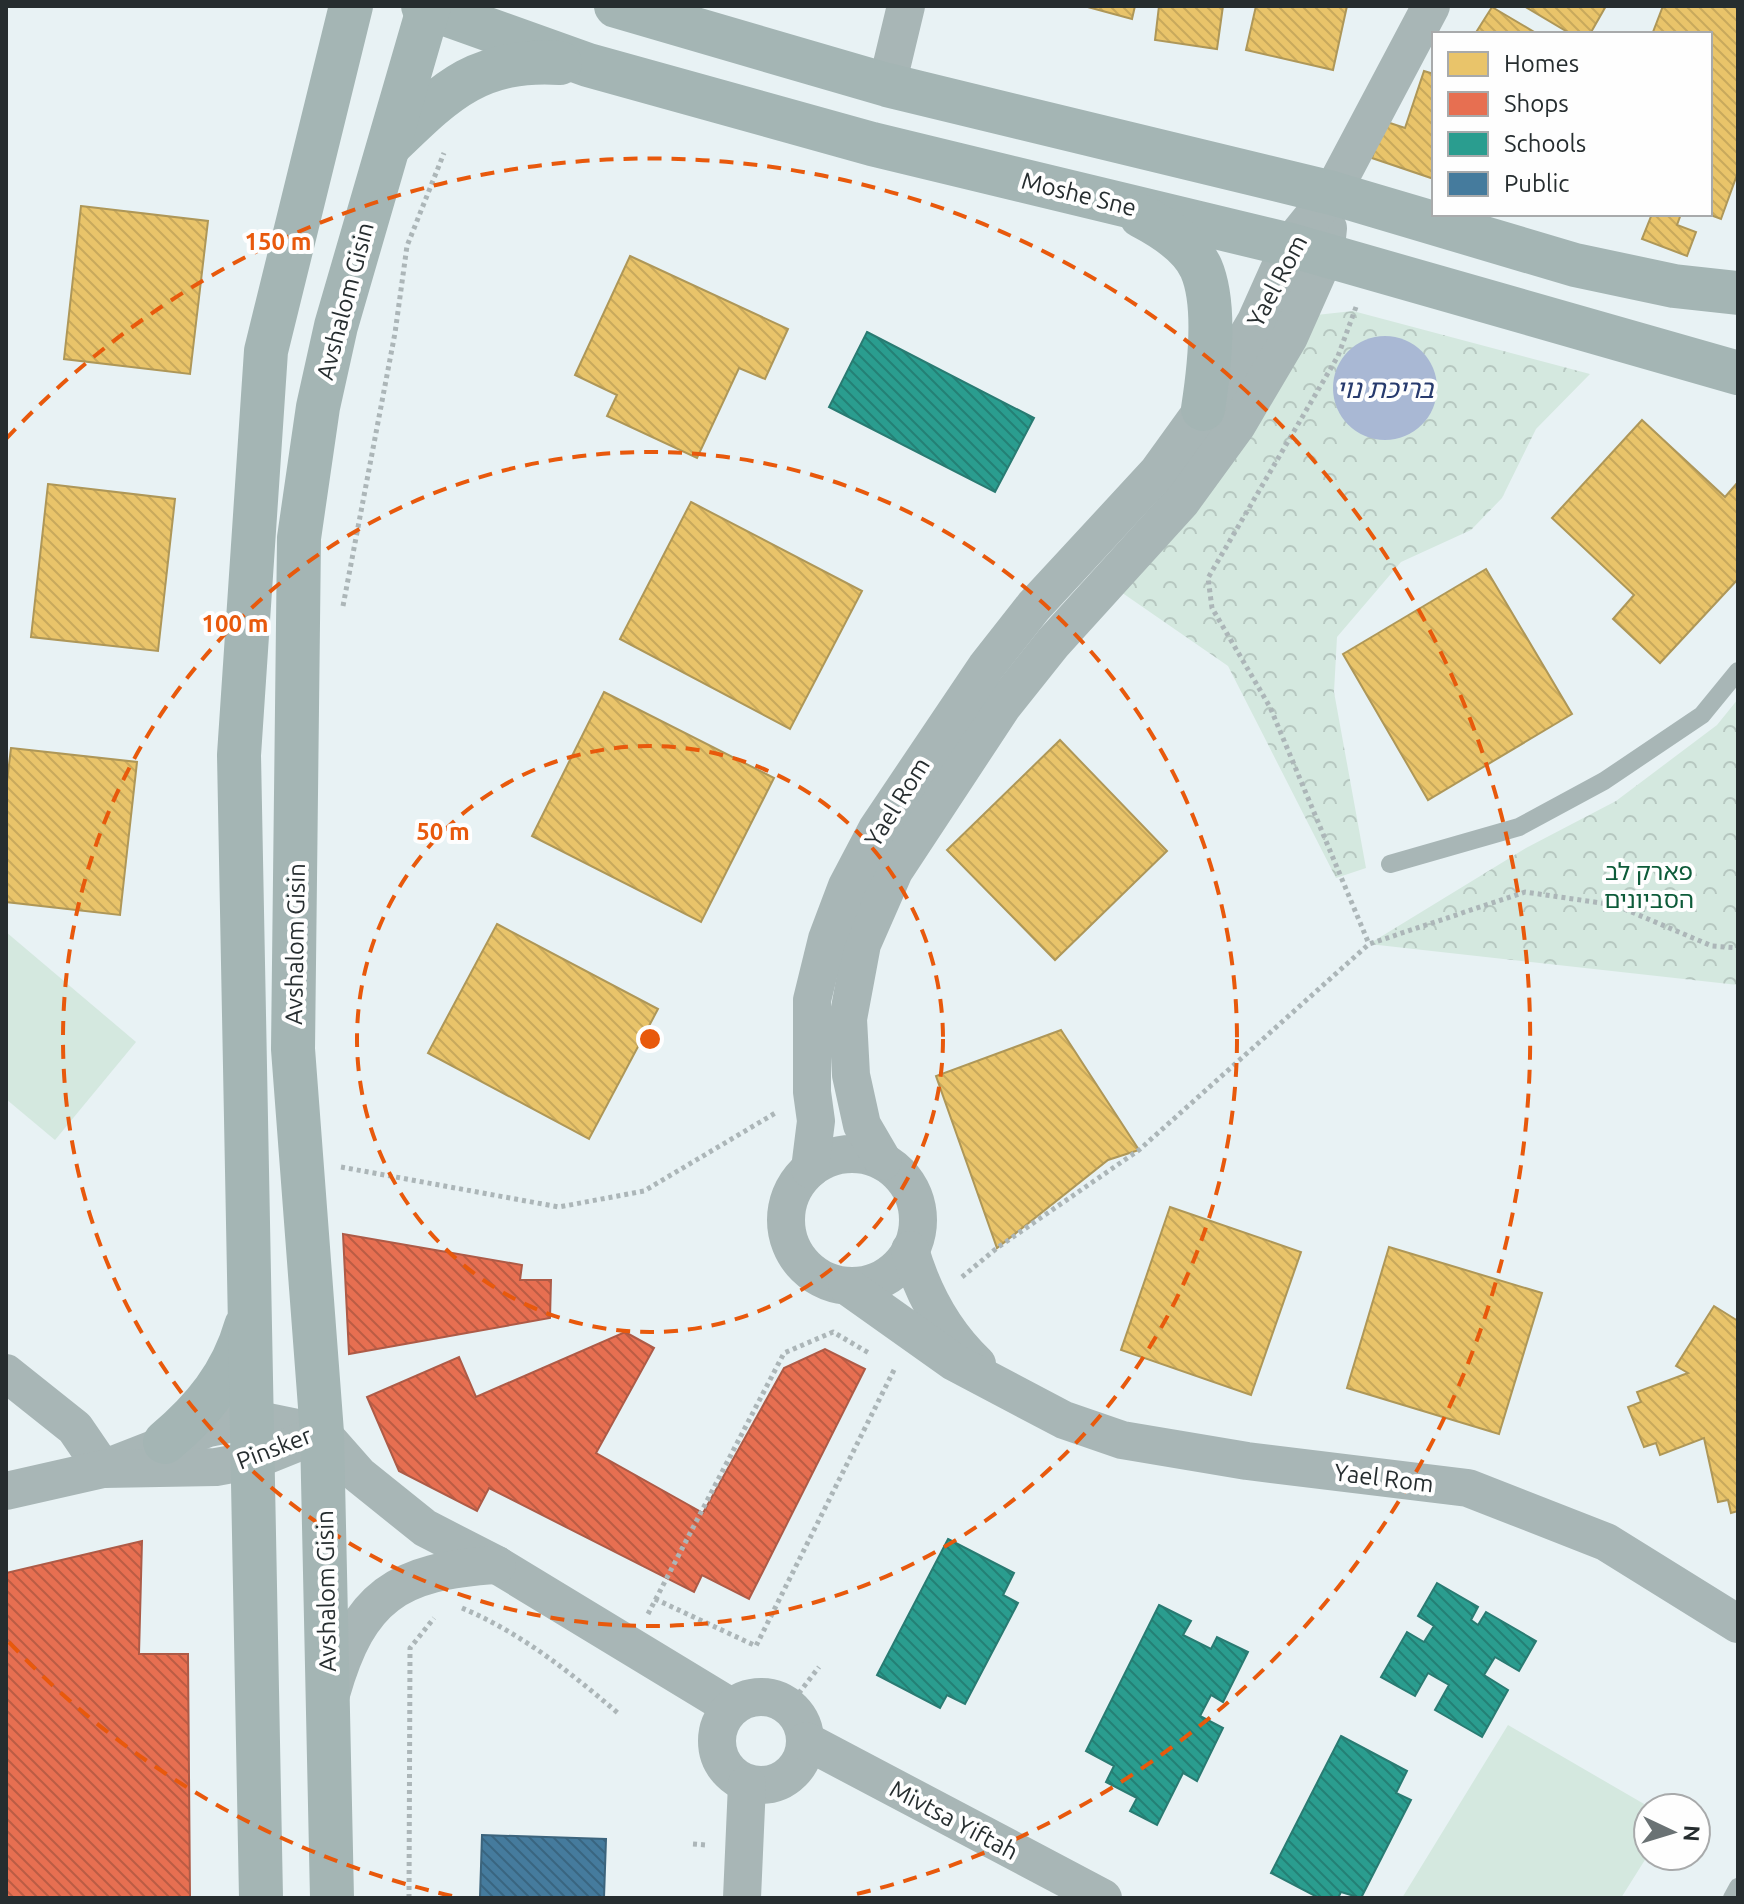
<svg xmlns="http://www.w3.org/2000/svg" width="1744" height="1904" font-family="Ubuntu,'Noto Sans Hebrew',sans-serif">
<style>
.grass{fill:#d4e8df}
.park{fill:url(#park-crowns)}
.water{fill:#a9b8d4}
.homes{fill:url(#homes-back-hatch);stroke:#ae9758;stroke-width:2}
.shops{fill:url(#shops-back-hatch);stroke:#ad5b47;stroke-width:2}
.schools{fill:url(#schools-back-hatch);stroke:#297b72;stroke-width:2}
.public{fill:url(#public-back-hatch);stroke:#3c647c;stroke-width:2}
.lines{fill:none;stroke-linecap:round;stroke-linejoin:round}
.path{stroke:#acb6b8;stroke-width:5;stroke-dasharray:4 4;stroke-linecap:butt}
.lane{stroke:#a8b6b6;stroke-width:18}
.street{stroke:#a8b6b6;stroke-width:38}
.secondary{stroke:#a4b5b4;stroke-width:44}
.ring{fill:none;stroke:#e8590c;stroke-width:4;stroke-dasharray:14 10}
.labels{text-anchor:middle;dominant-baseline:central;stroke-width:8;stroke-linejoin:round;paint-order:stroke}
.street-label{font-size:24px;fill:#262d2f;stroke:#fefefe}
.park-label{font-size:24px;fill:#0d5b39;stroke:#fefefe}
.water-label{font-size:26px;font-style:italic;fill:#273a6d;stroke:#fefefe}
.centre{fill:#e8590c;stroke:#fefefe;stroke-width:4}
.ring-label{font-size:24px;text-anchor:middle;font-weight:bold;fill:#e8590c;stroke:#fefefe;stroke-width:8;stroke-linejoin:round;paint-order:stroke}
</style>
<defs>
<pattern id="park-crowns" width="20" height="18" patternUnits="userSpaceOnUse" patternTransform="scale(2)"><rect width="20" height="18" fill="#d4e8df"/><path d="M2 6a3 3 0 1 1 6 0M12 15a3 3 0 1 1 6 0" fill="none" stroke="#b6c7c0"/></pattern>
<pattern id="homes-back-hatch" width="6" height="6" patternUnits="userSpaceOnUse" patternTransform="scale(2)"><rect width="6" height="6" fill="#e9c46a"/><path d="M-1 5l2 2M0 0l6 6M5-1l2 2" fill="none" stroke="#c8a95c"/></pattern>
<pattern id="shops-back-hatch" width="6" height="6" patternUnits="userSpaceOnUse" patternTransform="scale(2)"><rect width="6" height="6" fill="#e76f51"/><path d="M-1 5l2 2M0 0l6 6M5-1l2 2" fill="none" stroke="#bb5c44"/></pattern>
<pattern id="schools-back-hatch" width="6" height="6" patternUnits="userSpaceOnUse" patternTransform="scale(2)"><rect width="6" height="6" fill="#2a9d8f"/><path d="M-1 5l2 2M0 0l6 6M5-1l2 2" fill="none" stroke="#248075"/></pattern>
<pattern id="public-back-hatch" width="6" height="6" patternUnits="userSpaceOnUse" patternTransform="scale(2)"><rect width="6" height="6" fill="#457b9d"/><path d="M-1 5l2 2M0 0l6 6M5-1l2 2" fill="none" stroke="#396580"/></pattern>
</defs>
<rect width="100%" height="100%" fill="#e8f2f4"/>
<g class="grass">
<path d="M6 932 136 1042 55 1140 6 1099Z"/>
<path d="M1508 1725 1651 1808H1648V1855L1621 1898H1402Z"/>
</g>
<g class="park">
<path d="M1353 311 1590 374 1536 429 1502 498 1471 530 1401 562 1337 637 1334 692 1366 868 1336 878 1228 666 1121 592 1316 315Z"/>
<path d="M1738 699V985L1369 944 1526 848 1616 801 1717 725Z"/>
</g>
<circle class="water" cx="1385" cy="388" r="52"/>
<g class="homes">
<path d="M1084 6H1135L1132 19Z"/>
<path d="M1159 6H1223L1217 49 1155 40Z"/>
<path d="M1256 6H1347L1333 70 1246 50Z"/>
<path d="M1524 6H1606L1590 34H1571Z"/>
<path d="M1663 6H1738V172L1721 219 1708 214 1710 34 1653 32Z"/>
<path d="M1492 7 1536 33V34H1475Z"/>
<path d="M1424 71 1434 74V179L1372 158 1384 121 1405 128Z"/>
<path d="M81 206 208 221 190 374 64 359Z"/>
<path d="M1652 214H1681L1677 225 1696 232 1687 256 1642 239Z"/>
<path d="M630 256 788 329 765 379 739 368 697 458 607 416 617 395 575 375Z"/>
<path d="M1642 420 1725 497 1738 482V579L1660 663 1613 619 1634 595 1552 518Z"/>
<path d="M48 484 175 499 158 651 31 637Z"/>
<path d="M691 502 862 591 790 729 620 639Z"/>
<path d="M1486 569 1572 714 1428 800 1343 654Z"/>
<path d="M604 692 774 778 701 922 532 836Z"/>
<path d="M1060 740 1167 851 1055 960 947 850Z"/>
<path d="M11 748 137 762 120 915 6 902V790Z"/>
<path d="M497 924 658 1009 589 1139 428 1053Z"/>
<path d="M1061 1030 1139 1150 1108 1160 997 1248 936 1076Z"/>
<path d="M1170 1207 1301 1252 1251 1395 1121 1350Z"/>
<path d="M1389 1247 1542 1293 1499 1434 1347 1388Z"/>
<path d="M1714 1306 1738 1321V1511L1731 1513 1728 1500 1718 1502 1704 1438 1660 1455 1656 1443 1644 1447 1628 1407 1641 1402 1637 1392 1688 1373 1676 1366Z"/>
</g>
<g class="shops">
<path d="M343 1234 522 1265 520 1280H551L550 1318 349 1354Z"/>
<path d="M625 1332 654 1348 596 1453 703 1513 784 1368 825 1349 865 1369 749 1599 702 1575 694 1592 489 1488 477 1511 399 1471 367 1397 459 1357 476 1397Z"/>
<path d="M142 1541 139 1654H188L190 1898H6V1573Z"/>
</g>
<g class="schools">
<path d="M867 332 1034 418 995 492 829 407Z"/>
<path d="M948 1539 1014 1573 1003 1595 1018 1603 965 1704 947 1695 940 1708 877 1675Z"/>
<path d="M1437 1583 1478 1607 1471 1620 1478 1625 1486 1612 1536 1641 1519 1671 1495 1657 1484 1675 1508 1690 1482 1737 1435 1710 1449 1685 1428 1673 1415 1696 1381 1677 1407 1632 1424 1642 1434 1626 1418 1616Z"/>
<path d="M1159 1605 1191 1621 1183 1635 1211 1649 1217 1637 1248 1652 1223 1702 1211 1695 1200 1716 1223 1728 1197 1781 1183 1773 1157 1825 1130 1811 1137 1798 1106 1782 1114 1766 1086 1751Z"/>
<path d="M1341 1736 1407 1771 1396 1793 1411 1800 1361 1898 1341 1892 1338 1898H1319L1271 1873Z"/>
</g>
<path class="public" d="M482 1835 606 1839 604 1898H480Z"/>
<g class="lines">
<g class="path">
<path d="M1356 307 1338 356 1208 578 1212 608 1270 707 1369 944"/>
<path d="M343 606 395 333 407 246 444 153"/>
<path d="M341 1167 559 1207 644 1191 777 1112"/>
<path d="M962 1277 997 1248 1139 1150 1369 944 1525 892 1615 905 1712 946 1738 948"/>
<path d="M655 1599 756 1646 895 1368"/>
<path d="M462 1608C521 1633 570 1672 619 1714"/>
<path d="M648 1614 784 1353 833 1332 869 1353"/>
<path d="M789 1706 819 1667"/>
<path d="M693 1844 706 1845"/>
<path d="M409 1898 410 1648 434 1618"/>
</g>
<g class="lane">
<path d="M1390 864 1519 827 1604 781 1702 715 1738 671"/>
<path d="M1732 1898 1738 1887"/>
</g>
<g class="street">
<path d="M887 85 906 6"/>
<circle cx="852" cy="1220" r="66"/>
<path d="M883 1161 862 1125 851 1075 848 1019 862 944 894 871 1002 707 1053 643 1181 502 1237 425 1289 337 1325 256 1328 228"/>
<path d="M810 1169 816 1121 812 1092V1000L827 939 847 886 877 829 986 667 1034 606 1157 473 1209 401 1256 321 1290 245 1332 193 1431 6"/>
<path d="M910 1250C923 1294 943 1332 977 1364"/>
<path d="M847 1286 954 1362 1064 1420 1122 1440 1247 1461 1468 1488 1606 1542 1738 1624"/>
<path d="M6 1373 75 1428 103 1469 208 1428 254 1419 322 1433"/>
<path d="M322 1433 359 1475 425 1528 497 1565 731 1707"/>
<path d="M6 1491 103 1469 216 1467 255 1460 322 1433"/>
<path d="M331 1694C359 1596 397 1571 497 1565"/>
<circle cx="761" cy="1741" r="44"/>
<path d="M806 1741 1103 1898"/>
<path d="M742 1898 747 1784"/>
</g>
<g class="secondary">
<path d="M423 6 588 65 872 144 1290 245 1738 373"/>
<path d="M616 6 887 85 1332 193 1575 265 1674 286 1738 293"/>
<path d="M389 146C445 92 477 58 560 63"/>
<path d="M1141 216C1164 228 1190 244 1201 268 1217 305 1209 370 1203 409"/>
<path d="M165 1442C203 1410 232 1375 246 1326"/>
<path d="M261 1898 239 755 266 351 351 6"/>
<path d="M332 1898 322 1433 293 1049 299 538 318 407 336 326 429 6"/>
</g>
</g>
<g class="ring">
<circle cx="650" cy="1039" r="293"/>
<circle cx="650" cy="1039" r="587"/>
<path d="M452 1896A880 880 0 0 1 6 1639M6 439A880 880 0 1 1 848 1896"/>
</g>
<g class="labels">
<g class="street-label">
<text transform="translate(1079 194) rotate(14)">Moshe Sne</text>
<text transform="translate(1277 281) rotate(-62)">Yael Rom</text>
<text transform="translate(345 301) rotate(-75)">Avshalom Gisin</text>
<text transform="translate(897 802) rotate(-58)">Yael Rom</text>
<text transform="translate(295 944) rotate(-89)">Avshalom Gisin</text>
<text transform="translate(274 1448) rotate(-21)">Pinsker</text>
<text transform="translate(1384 1478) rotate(7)">Yael Rom</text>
<text transform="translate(326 1591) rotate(-91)">Avshalom Gisin</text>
<text transform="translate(954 1820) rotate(28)">Mivtsa Yiftah</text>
</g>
<g class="park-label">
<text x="1649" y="871">פארק לב<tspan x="1649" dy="28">הסביונים</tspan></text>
</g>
<g class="water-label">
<text x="1385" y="388">בריכת נוי</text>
</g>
</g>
<circle cx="650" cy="1039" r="12" class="centre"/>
<g class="ring-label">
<text x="278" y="250">150 m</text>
<text x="235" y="632">100 m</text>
<text x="443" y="840">50 m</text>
</g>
<rect width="1744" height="1904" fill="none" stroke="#262d2f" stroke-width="16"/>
<rect x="1432" y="32" width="280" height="184" fill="#fefefe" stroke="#a8aaab" stroke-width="2"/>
<rect x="1448" y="52" width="40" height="24" fill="#e9c46a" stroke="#a8aaab" stroke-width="2"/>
<text x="1504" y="72" font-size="24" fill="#262d2f">Homes</text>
<rect x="1448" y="92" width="40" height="24" fill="#e76f51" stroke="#a8aaab" stroke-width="2"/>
<text x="1504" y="112" font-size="24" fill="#262d2f">Shops</text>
<rect x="1448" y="132" width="40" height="24" fill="#2a9d8f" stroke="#a8aaab" stroke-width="2"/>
<text x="1504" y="152" font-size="24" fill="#262d2f">Schools</text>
<rect x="1448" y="172" width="40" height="24" fill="#457b9d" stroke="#a8aaab" stroke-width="2"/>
<text x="1504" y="192" font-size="24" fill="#262d2f">Public</text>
<g transform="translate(1672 1832) rotate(94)"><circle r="38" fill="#fefefe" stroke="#a8aaab" stroke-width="2"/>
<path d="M0-6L14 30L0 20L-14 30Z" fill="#6a7274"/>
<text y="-12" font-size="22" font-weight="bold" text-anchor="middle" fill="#262d2f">N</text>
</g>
</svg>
